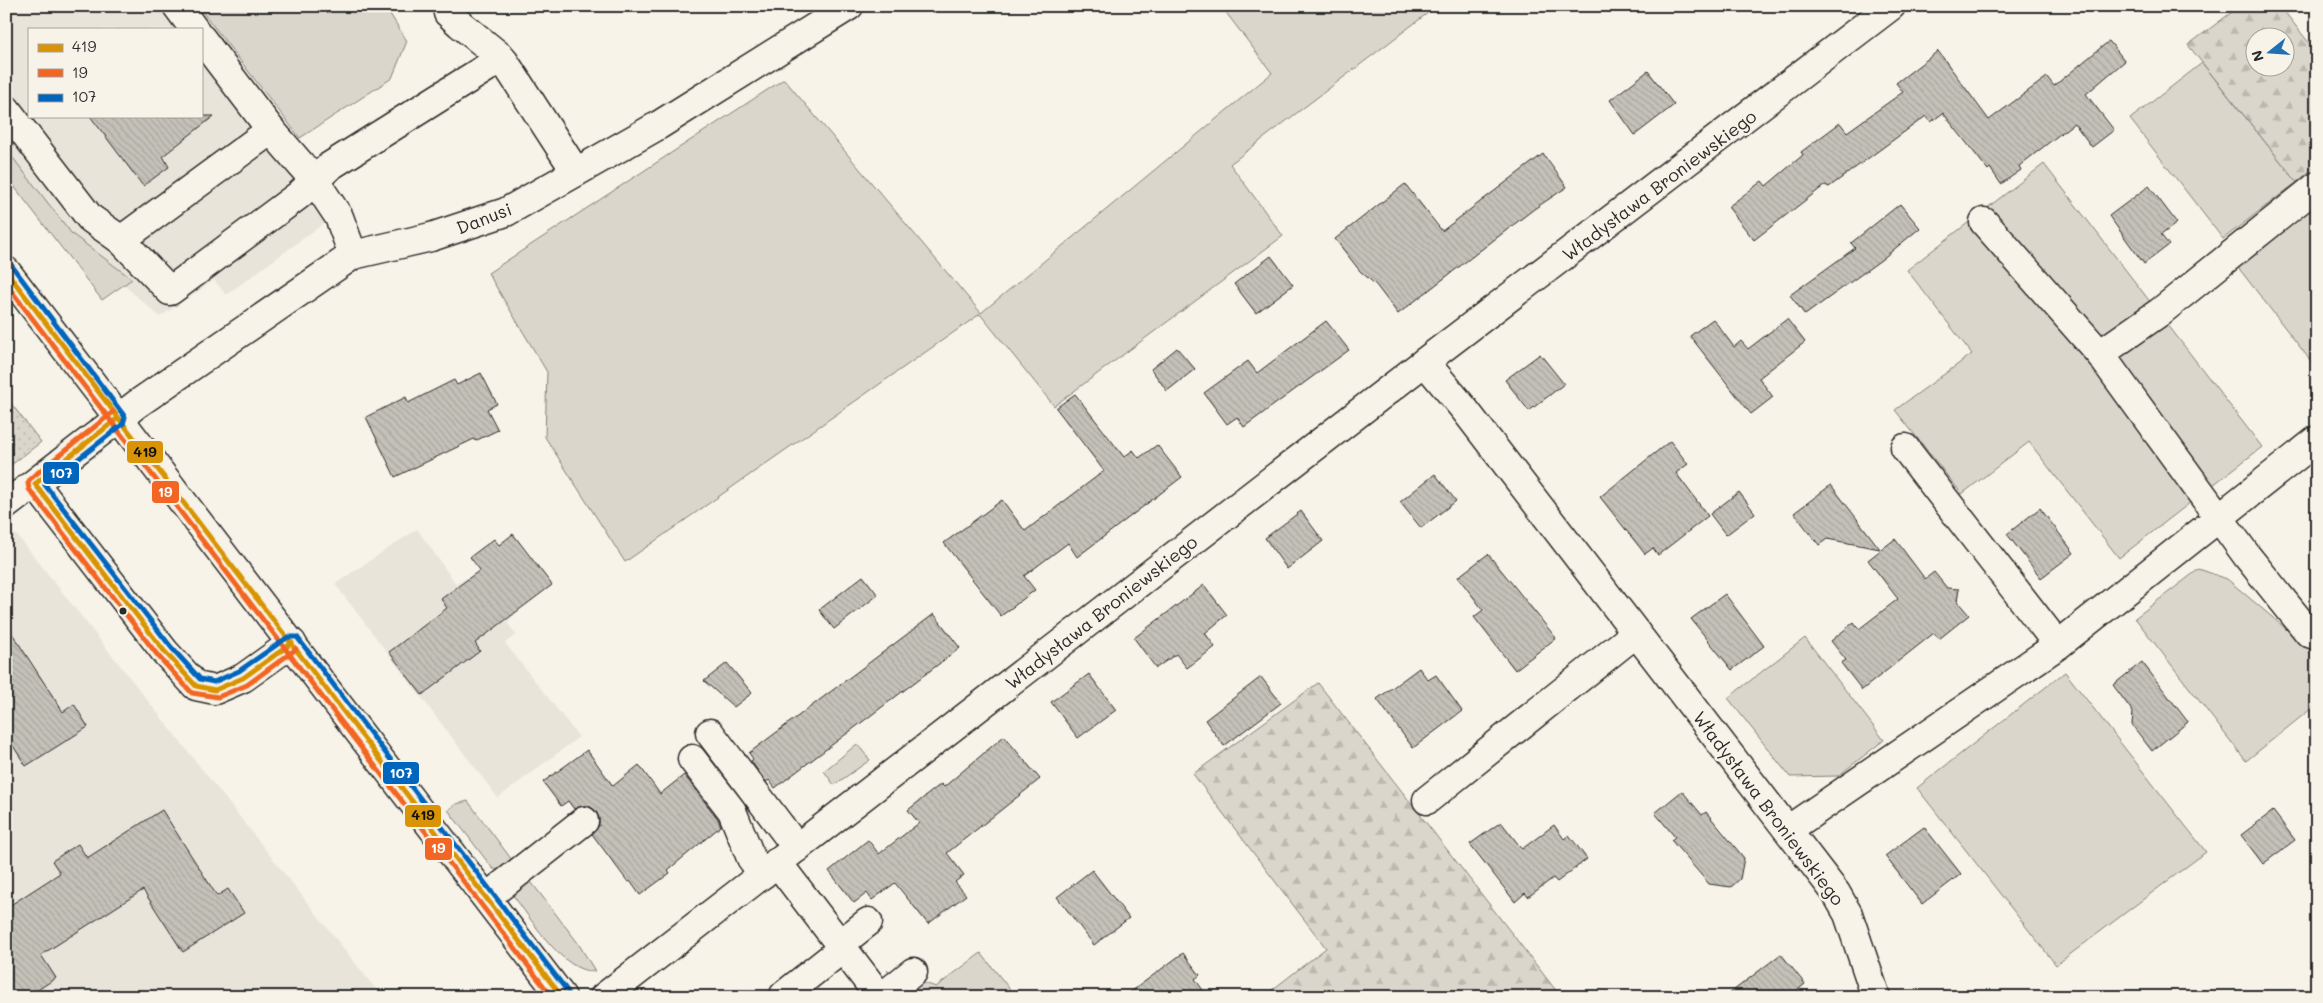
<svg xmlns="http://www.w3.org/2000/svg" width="2323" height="1003" font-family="Mali,sans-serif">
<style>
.built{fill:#e8e4da;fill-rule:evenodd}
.green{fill:#dad6cc;stroke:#82807c}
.forest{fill:url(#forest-firs);stroke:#82807c;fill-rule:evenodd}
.garden{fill:url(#garden-dots);stroke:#82807c}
.building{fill:url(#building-back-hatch);stroke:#2b2b2b}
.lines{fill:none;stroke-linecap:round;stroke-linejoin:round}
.minor-casing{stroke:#2b2b2b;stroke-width:31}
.major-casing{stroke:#2b2b2b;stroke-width:31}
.minor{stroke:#f7f3e8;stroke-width:28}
.major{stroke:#f7f3e8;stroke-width:28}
.bus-1-casing{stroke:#f7f3e8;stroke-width:9}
.bus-2-casing{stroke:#f7f3e8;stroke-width:9}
.bus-3-casing{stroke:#f7f3e8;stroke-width:9}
.bus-1{stroke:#d89406;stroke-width:5}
.bus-2{stroke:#f26522;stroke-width:5}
.bus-3{stroke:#0065bd;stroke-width:5}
.bus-dot{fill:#2b2b2b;stroke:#f7f3e8;stroke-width:2}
.labels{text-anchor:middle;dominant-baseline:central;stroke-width:5;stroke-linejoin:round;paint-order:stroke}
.street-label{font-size:18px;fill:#2b2b2b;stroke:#f7f3e8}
.line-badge{stroke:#f7f3e8;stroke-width:2}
.badge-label{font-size:14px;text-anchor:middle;font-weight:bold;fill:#fff}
.pale-badge-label{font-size:14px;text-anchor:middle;font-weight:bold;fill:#111}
</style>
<defs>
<pattern id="forest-firs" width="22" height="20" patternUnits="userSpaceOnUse" patternTransform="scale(1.25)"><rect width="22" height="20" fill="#dad6cc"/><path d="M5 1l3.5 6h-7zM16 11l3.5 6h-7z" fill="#bbb8af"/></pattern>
<pattern id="garden-dots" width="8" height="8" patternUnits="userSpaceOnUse" patternTransform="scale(1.25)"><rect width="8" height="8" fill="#dad6cc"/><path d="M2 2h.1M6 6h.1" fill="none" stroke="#bbb8af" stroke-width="1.8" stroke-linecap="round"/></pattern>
<pattern id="building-back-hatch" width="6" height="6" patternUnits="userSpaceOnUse" patternTransform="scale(1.25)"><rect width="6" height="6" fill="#c4c1b9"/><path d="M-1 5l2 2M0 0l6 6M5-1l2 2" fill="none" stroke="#a9a69f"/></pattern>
</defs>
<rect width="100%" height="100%" fill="#f7f3e8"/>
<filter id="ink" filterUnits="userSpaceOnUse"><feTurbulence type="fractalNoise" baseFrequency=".02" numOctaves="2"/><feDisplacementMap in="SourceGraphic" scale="10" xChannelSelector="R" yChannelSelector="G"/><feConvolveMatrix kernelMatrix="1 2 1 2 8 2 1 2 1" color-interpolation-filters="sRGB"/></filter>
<g filter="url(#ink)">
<g class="built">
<path d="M6 6H198L349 205 226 295 214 280 160 317 70 237 6 149ZM29 29H201V116H29Z"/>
<path d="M417 529 456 584 480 570 515 615 507 622 516 635 505 643 579 737 498 798 335 584Z"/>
<path d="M11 533 17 535 382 997H6V537Z"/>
</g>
<g class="green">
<path d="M198 6H385L407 41 392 78 300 138Z"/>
<path d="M1221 6H1437L1230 164 1283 236 1054 406 980 314 625 562 545 437 547 372 488 273 784 79 981 313 1272 73Z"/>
<path d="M2202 63 2297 182 2223 239 2130 119Z"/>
<path d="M6 149 72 234 132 279 102 300 6 176Z"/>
<path d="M2044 164 2262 447 2119 558 2029 442 1962 494 1895 410 1972 354 1907 270Z"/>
<path d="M2317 205V369L2237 266Z"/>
<path d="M2199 569 2227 579 2317 655V704L2246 761 2135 618Z"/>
<path d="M1805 638 1884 740 1838 776 1790 777 1728 698Z"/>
<path d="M2065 672 2206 852 2056 965 1917 788Z"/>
<path d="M857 744 870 760 834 785 824 771Z"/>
<path d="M468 801 512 860 503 870 493 869 448 810 456 804Z"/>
<path d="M525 874 578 943 595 971C563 974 531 918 512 894Z"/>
<path d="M981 953 1016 997H907L887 970 936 987Z"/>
</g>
<g class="forest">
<path d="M2240 6H2280L2317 53V165L2297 182 2188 45ZM2256 38H2286V68H2256Z"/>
<path d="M1318 683 1561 997H1263L1326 948 1193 774Z"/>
</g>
<path class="garden" d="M6 397 41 442 6 469Z"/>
<g class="building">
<path d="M2109 41 2125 61 2086 94 2114 130 2092 147 2074 123 2019 166 2021 170 2001 184 1990 168 1988 170 1943 113 1931 122 1926 116 1829 187 1825 185 1754 240 1728 207 1762 181 1766 186 1803 155 1801 152 1840 123 1847 132 1903 92 1896 83 1938 51 1989 120 2047 77 2054 86Z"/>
<path d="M1648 71 1674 105 1635 135 1610 100Z"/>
<path d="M90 116H214L163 156 169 167 143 186Z"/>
<path d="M1543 154 1567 187 1534 209 1398 314 1376 285 1360 271 1335 239 1405 184 1442 231Z"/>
<path d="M2149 186 2177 223 2161 235 2169 245 2144 264 2109 216Z"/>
<path d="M1900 204 1920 228 1881 260 1805 315 1790 295 1855 248 1851 243Z"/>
<path d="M1271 256 1293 285 1256 313 1234 284Z"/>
<path d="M1713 319 1734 347 1741 341 1748 349 1787 319 1805 342 1759 378 1773 397 1751 414 1690 336Z"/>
<path d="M1326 321 1349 350 1244 427 1237 417 1227 424 1204 393 1248 361 1257 373Z"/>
<path d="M1177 348 1195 369 1167 391 1151 369Z"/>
<path d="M1540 354 1564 384 1529 411 1505 380Z"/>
<path d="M481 373 497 404 487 409 498 430 475 441 474 439 395 477 366 417 406 397 408 403 454 380 457 385Z"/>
<path d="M1075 394 1124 457 1133 450 1139 458 1157 445 1182 477 1077 557 1068 543 1024 576 1035 590 1001 616 944 543 1002 500 1025 531 1104 471 1056 408Z"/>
<path d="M1670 441 1688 464 1676 473 1708 516 1658 555 1653 548 1645 554 1600 497Z"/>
<path d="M1435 474 1456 501 1421 528 1400 502Z"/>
<path d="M1831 485 1880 549 1827 539 1819 545 1794 513Z"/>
<path d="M1739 492 1755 513 1726 535 1710 514Z"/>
<path d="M2040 508 2074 553 2041 578 2007 534Z"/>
<path d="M1301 511 1323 541 1287 569 1265 538Z"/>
<path d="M513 534 552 585 475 643 480 651 422 695 389 652 447 608 441 599 480 570 470 557 494 539 499 545Z"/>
<path d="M1895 539 1925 579 1934 572 1947 588 1959 589 1957 601 1969 615 1939 639 1934 633 1862 690 1841 663 1846 660 1831 641 1854 622 1859 629 1898 599 1868 560Z"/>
<path d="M1488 554 1556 638 1515 670 1474 617 1483 610 1458 577Z"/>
<path d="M863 576 878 595 834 629 819 610Z"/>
<path d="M1204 585 1227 615 1205 633 1215 647 1187 668 1176 654 1156 668 1134 638Z"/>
<path d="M1725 594 1764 646 1732 670 1691 619Z"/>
<path d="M934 614 960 648 775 788 769 780 766 782 751 761 753 759 749 753Z"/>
<path d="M6 624 63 712 74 704 88 727 26 766 6 735Z"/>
<path d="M2142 662 2188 722 2152 751 2132 725 2133 712 2113 685Z"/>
<path d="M727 663 752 693 734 707 704 681Z"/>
<path d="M1419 668 1428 680 1436 675 1462 711 1413 748 1377 699Z"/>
<path d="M1089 674 1116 710 1078 738 1051 702Z"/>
<path d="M1261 677 1281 703 1224 746 1205 720Z"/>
<path d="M1004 736 1040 779 947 853 964 875 955 882 966 895 928 924 895 883 872 900 867 893 854 903 829 871 868 840 879 854 919 823 908 810 941 784 944 787Z"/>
<path d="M587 750 613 786 639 765 660 794 684 775 718 819 721 826 668 870 670 873 640 895 630 881 628 882 592 834 599 826V818L596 811 589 806H582L574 809 568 801 561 806 543 782Z"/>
<path d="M1682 791 1702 815 1706 812 1744 858 1740 879 1731 887 1709 884 1671 840 1675 837 1655 813Z"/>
<path d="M162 810 217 896 228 889 244 913 183 952 143 890 41 955 56 978 27 997H6V908L60 873 52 861 78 844 87 858Z"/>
<path d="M2273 811 2295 840 2263 864 2241 835Z"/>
<path d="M1501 822 1522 849 1554 825 1564 839 1569 835 1587 859 1557 882 1553 878 1528 897 1525 893 1515 902 1470 844Z"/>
<path d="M1924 827 1961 874 1922 904 1885 856Z"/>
<path d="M1092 870 1129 918 1094 945 1057 897Z"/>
<path d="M1183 953 1200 975 1195 979 1208 997H1124Z"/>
<path d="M1781 954 1805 984 1789 997H1725Z"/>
</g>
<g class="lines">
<g class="minor-casing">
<g id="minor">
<path d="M177 6 194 29"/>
<path d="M447 6 448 13 460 24 502 58 576 172"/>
<path d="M201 38 271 130 315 181 339 217 353 255"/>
<path d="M6 109 90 218 121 240 170 291 299 195 330 166 502 58"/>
<path d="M1984 222 2100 354 2247 556 2309 633 2317 636"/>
<path d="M121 240 271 130"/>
<path d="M2100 354 2160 312 2317 186"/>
<path d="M1425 362 1465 410 1836 893 1848 914 1876 997"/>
<path d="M1905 448 2058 645"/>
<path d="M35 484 165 652 196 686 215 690 243 678 292 643"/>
<path d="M6 505 137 404 353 255 431 237 506 212 659 125 849 6"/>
<path d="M710 733 797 848"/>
<path d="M692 759 732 811 751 858 763 874"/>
<path d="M1427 800 1636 633"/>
<path d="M1789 829 2058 645 2317 440"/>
<path d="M777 862 880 997"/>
<path d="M487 897 584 821"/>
<path d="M839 945 868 922"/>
<path d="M784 995 842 949"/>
<path d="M604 997 1427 360 1891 6"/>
<path d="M882 997 913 972"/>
</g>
</g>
<g class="major-casing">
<path id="major" d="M6 271 562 997"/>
</g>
<use href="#minor" class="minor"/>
<use href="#major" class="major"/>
<g class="bus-1-casing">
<g id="bus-1">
<path d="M6 271 562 997"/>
<path d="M35 484 165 652 196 686 215 690 243 678 292 643"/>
<path d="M35 484 118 418"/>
</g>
</g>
<g class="bus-2-casing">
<g id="bus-2">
<path d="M6 284 552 997"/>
<path d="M113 412 30 479 28 483 29 489 159 657 192 693 218 697 247 685 296 649"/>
</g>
</g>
<g class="bus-3-casing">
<path id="bus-3" d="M12 266 125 417 123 424 45 485 171 647 200 679 214 682 239 671 288 637H297L568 992"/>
</g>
<use href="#bus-1" class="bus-1"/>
<use href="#bus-2" class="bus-2"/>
<use href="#bus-3" class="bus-3"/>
</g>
</g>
<circle class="bus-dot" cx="123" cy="611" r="4.5"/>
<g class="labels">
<g class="street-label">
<text transform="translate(1659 185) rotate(-37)">Władysława Broniewskiego</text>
<text transform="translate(484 218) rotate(-21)">Danusi</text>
<text transform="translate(1101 612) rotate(-38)">Władysława Broniewskiego</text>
<text transform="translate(1769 808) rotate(53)">Władysława Broniewskiego</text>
</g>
</g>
<g class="line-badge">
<rect x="126" y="440" width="38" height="24" rx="5" fill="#d89406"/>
<rect x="42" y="461" width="38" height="24" rx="5" fill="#0065bd"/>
<rect x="151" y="480" width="29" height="24" rx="5" fill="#f26522"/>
<rect x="382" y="761" width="38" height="24" rx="5" fill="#0065bd"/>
<rect x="404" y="804" width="38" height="24" rx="5" fill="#d89406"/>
<rect x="424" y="837" width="29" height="24" rx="5" fill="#f26522"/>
</g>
<g class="badge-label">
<text x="61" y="478">107</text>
<text x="165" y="497">19</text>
<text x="401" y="778">107</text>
<text x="438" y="853">19</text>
</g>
<g class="pale-badge-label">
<text x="145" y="457">419</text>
<text x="423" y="820">419</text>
</g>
<rect width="2323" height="1003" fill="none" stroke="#f7f3e8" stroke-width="25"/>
<rect x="12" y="12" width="2298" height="978" fill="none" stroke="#2b2b2b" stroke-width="2" filter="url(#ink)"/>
<rect x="28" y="28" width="175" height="90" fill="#f7f3e8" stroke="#a5a39c"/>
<rect x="38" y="44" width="25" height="8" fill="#d89406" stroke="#a5a39c"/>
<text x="72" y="52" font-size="15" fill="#2b2b2b">419</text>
<rect x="38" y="69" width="25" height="8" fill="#f26522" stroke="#a5a39c"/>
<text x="72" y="78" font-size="15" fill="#2b2b2b">19</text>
<rect x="38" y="94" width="25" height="8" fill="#0065bd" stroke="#a5a39c"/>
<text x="72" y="102" font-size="15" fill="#2b2b2b">107</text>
<g transform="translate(2270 52) rotate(253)"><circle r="24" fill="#f7f3e8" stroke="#a5a39c"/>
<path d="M0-4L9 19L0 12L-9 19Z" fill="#1f6fb2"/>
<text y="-8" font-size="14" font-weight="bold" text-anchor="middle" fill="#2b2b2b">N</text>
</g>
</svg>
